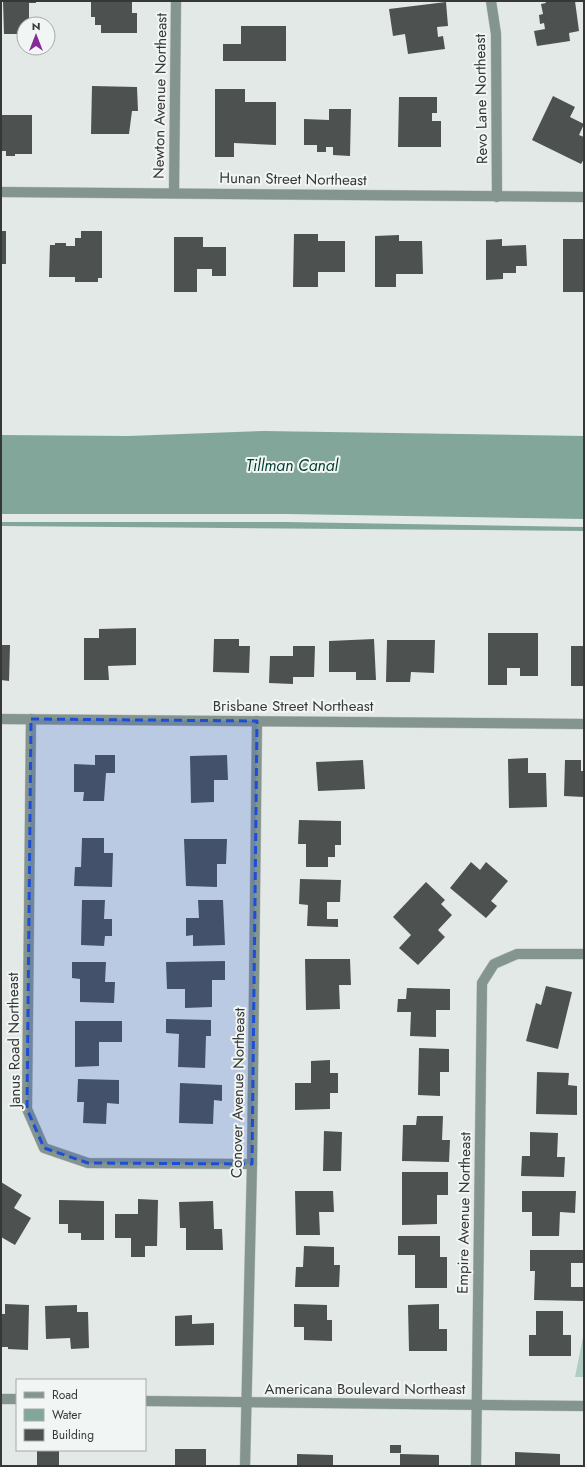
<svg xmlns="http://www.w3.org/2000/svg" width="585" height="1467" font-family="Jost,sans-serif">
<style>
.green{fill:#b1cdc3}
.water{fill:#82a79a}
.building{fill:#4d5250}
.lines{fill:none;stroke-linecap:round;stroke-linejoin:round}
.minor-casing{stroke:#c0c6c4;stroke-width:11}
.minor{stroke:#84948e;stroke-width:10}
.marked{fill:#1d4ed8;fill-opacity:0.2;stroke:#1d4ed8;stroke-width:3;stroke-dasharray:8 5;stroke-linejoin:round}
.labels{text-anchor:middle;dominant-baseline:central;stroke-width:4;stroke-linejoin:round;paint-order:stroke}
.street-label{font-size:15px;fill:#363838;stroke:#f1f6f4}
.water-label{font-size:16px;font-style:italic;fill:#023c2e;stroke:#f1f6f4}
</style>
<rect width="100%" height="100%" fill="#e3e9e7"/>
<path class="green" d="M584 1332V1377H575Z"/>
<g class="water">
<path d="M263 431 584 436V519L287 514H1V435L128 436Z"/>
<path d="M1 522H286L584 527V531L1 526Z"/>
</g>
<g class="building">
<path d="M3 1H36V3H29V24H24V34H4Z"/>
<path d="M91 1H132V13H137V33H101V25H95V17H91Z"/>
<path d="M545 1H575L579 31 569 33 570 41 537 46 534 31 545 29 544 23 540 24 539 15 543 14 541 4 546 3Z"/>
<path d="M446 2 448 26 437 27 438 37 443 36 445 49 408 54 405 34 393 36 389 9Z"/>
<path d="M241 26H286V61H223V44H241Z"/>
<path d="M92 86 137 87 138 111H132L129 134H91Z"/>
<path d="M215 89H245V102H276V145L234 143V157H215Z"/>
<path d="M553 96 575 107 570 117 584 124 579 135 584 137V159L581 164 532 140Z"/>
<path d="M399 97H437V113H432V121H441V147H398Z"/>
<path d="M329 109H351L350 156 333 155V147H326V152H317V145H304V119L329 120Z"/>
<path d="M1 115H32V154H15V156H6V151H1Z"/>
<rect x="1" y="231" width="5" height="33"/>
<path d="M81 231H102V278H98V282H75V277H49L50 245H55V243H66V246H75V238H81Z"/>
<path d="M294 234H318V241H345V272H318V287H293Z"/>
<path d="M399 235V241H422L423 274H396V287H375V236Z"/>
<path d="M174 237H203V247H226V276H212V269H197V292H174Z"/>
<path d="M502 239V246L526 245 527 266H516V273H503V279L486 280V240Z"/>
<rect x="563" y="239" width="21" height="53"/>
<path d="M136 628V665L108 666 109 680H84V638H99V629Z"/>
<path d="M488 633H538V676H520V668H507V685H488Z"/>
<path d="M214 639H239V646H250L249 673 213 672Z"/>
<path d="M374 639 376 680H356V672H329V641Z"/>
<path d="M387 640H435L434 673 411 672 410 682H386Z"/>
<path d="M1 645H10L9 681 1 680Z"/>
<path d="M293 646H315L314 677H293V684L269 683 270 656H293Z"/>
<rect x="571" y="646" width="13" height="40"/>
<path d="M95 755H115V773H106L104 801H83L84 792H74V764L95 765Z"/>
<path d="M227 755 228 780H214V802L191 803 190 756Z"/>
<path d="M528 758V773H546L547 807 509 808 508 759Z"/>
<path d="M363 760 365 789 318 791 316 762Z"/>
<path d="M565 760H581V771H584V797L564 796Z"/>
<path d="M299 820 341 821V845H335V857H328V867H306V844H298Z"/>
<path d="M82 838H104V853H113L112 887 74 886 75 867H81Z"/>
<path d="M184 839H227L226 864H217V887L186 886Z"/>
<path d="M471 862 480 870 486 862 508 881 491 901 497 906 486 918 450 888Z"/>
<path d="M300 879 341 880 340 902H327V919H338V927L307 926 308 905 299 904Z"/>
<path d="M426 882 445 900 441 904 452 915 438 930 445 937 418 965 399 948 411 935 393 917Z"/>
<path d="M82 900H105L104 919H112V936H105L104 946 81 945Z"/>
<path d="M198 900H223L225 945 193 946V935L186 936V918H199Z"/>
<path d="M305 959H350L351 985H339L340 1009 306 1010Z"/>
<path d="M225 961V980H212V1007L185 1008V989H167L166 962Z"/>
<path d="M72 962H106L105 982H115L114 1003 80 1002V979L72 978Z"/>
<path d="M546 986 572 992 558 1049 526 1041 536 1003 541 1005Z"/>
<path d="M407 988 450 989V1010H436V1037L410 1036 411 1012H397L398 999H406Z"/>
<path d="M166 1019 211 1020V1036H206L205 1068 178 1067 179 1034 166 1033Z"/>
<path d="M75 1021H122V1042H99V1066L75 1067Z"/>
<path d="M419 1048 449 1049V1072H440V1096L418 1095Z"/>
<path d="M330 1060V1073H338V1093H330V1109L295 1110V1083H311V1061Z"/>
<path d="M537 1072 569 1073 568 1085 577 1086V1115L536 1114Z"/>
<path d="M78 1079 119 1080V1104L107 1103 106 1124 83 1123 84 1102H77Z"/>
<path d="M180 1083 222 1085V1101L214 1100 213 1124 179 1123Z"/>
<path d="M417 1116H443L442 1140H450L449 1162 402 1161 403 1125H416Z"/>
<path d="M324 1131 342 1132 341 1171H323Z"/>
<path d="M530 1132 558 1133 557 1157H565L564 1177 521 1176 522 1156H530Z"/>
<path d="M402 1172H448V1195H437V1224L402 1225Z"/>
<path d="M1 1182 22 1195 14 1208 31 1218 15 1245 1 1237Z"/>
<path d="M295 1191H333L334 1212H319L320 1235H296Z"/>
<path d="M522 1191H576L575 1213 560 1212 559 1236H532V1212H522Z"/>
<path d="M138 1199 158 1200 157 1246H145V1257H131V1238H115V1214H138Z"/>
<path d="M59 1200 104 1201V1240H81V1233H68V1224H59Z"/>
<path d="M213 1201 214 1229H222L223 1250H186V1228H180L179 1202Z"/>
<path d="M398 1236H440V1257H447V1288H415V1255H398Z"/>
<path d="M304 1246 334 1247V1265H340L339 1287H295L296 1267H303Z"/>
<path d="M530 1250H584V1263H571V1287H584V1301L534 1300 535 1271H530Z"/>
<path d="M5 1304 29 1305 28 1350 8 1349V1347H1V1314H5Z"/>
<path d="M294 1304 327 1305V1320H332V1341L304 1340V1327H294Z"/>
<path d="M439 1304V1329H447V1351H409L408 1305Z"/>
<path d="M77 1305V1312H88L89 1348 71 1349 70 1338 46 1339 45 1306Z"/>
<path d="M536 1311H563V1335H571V1356H529V1335H536Z"/>
<path d="M192 1315V1324L214 1323V1345L175 1346V1316Z"/>
<rect x="390" y="1445" width="11" height="8"/>
<rect x="175" y="1449" width="31" height="17"/>
<rect x="37" y="1450" width="22" height="16"/>
<path d="M515 1452 560 1454V1466H515Z"/>
<path d="M297 1454 333 1455V1466H297Z"/>
<path d="M400 1454 439 1455V1466H400Z"/>
</g>
<g class="lines">
<g class="minor-casing">
<g id="minor">
<path d="M491 1 496 34 497 197"/>
<path d="M1 192 584 197"/>
<path d="M174 192 176 1"/>
<path d="M1 719 584 724"/>
<path d="M31 719 27 1109 44 1148 88 1163 252 1164"/>
<path d="M1 1399H17"/>
<path d="M145 1401 584 1406"/>
<path d="M245 1466 252 1164 257 721"/>
<path d="M476 1466 482 983 494 964 517 954H584"/>
</g>
</g>
<use href="#minor" class="minor"/>
</g>
<path class="marked" d="M31 719 257 721 252 1164 88 1163 44 1148 27 1109Z"/>
<g class="labels">
<g class="street-label">
<text transform="translate(160 96) rotate(-89)">Newton Avenue Northeast</text>
<text transform="translate(481 99) rotate(-91)">Revo Lane Northeast</text>
<text transform="translate(293 179) rotate(1)">Hunan Street Northeast</text>
<text x="293" y="706">Brisbane Street Northeast</text>
<text transform="translate(14 1040) rotate(-91)">Janus Road Northeast</text>
<text transform="translate(238 1093) rotate(-89)">Conover Avenue Northeast</text>
<text transform="translate(464 1213) rotate(-89)">Empire Avenue Northeast</text>
<text x="365" y="1389">Americana Boulevard Northeast</text>
</g>
<g class="water-label">
<text x="292" y="465">Tillman Canal</text>
</g>
</g>
<rect width="585" height="1467" fill="none" stroke="#363838" stroke-width="4"/>
<rect x="16" y="1379" width="130" height="72" fill="#f1f6f4" stroke="#a6aaa9"/>
<rect x="24" y="1392" width="20" height="6" fill="#84948e" stroke="#a6aaa9"/>
<text x="52" y="1399" font-size="12" fill="#363838">Road</text>
<rect x="24" y="1409" width="20" height="12" fill="#82a79a" stroke="#a6aaa9"/>
<text x="52" y="1419" font-size="12" fill="#363838">Water</text>
<rect x="24" y="1429" width="20" height="12" fill="#4d5250" stroke="#a6aaa9"/>
<text x="52" y="1439" font-size="12" fill="#363838">Building</text>
<g transform="translate(36 36)"><circle r="19" fill="#f1f6f4" stroke="#a6aaa9"/>
<path d="M0-3L7 15L0 10L-7 15Z" fill="#872b96"/>
<text y="-6" font-size="11" font-weight="bold" text-anchor="middle" fill="#363838">N</text>
</g>
</svg>
